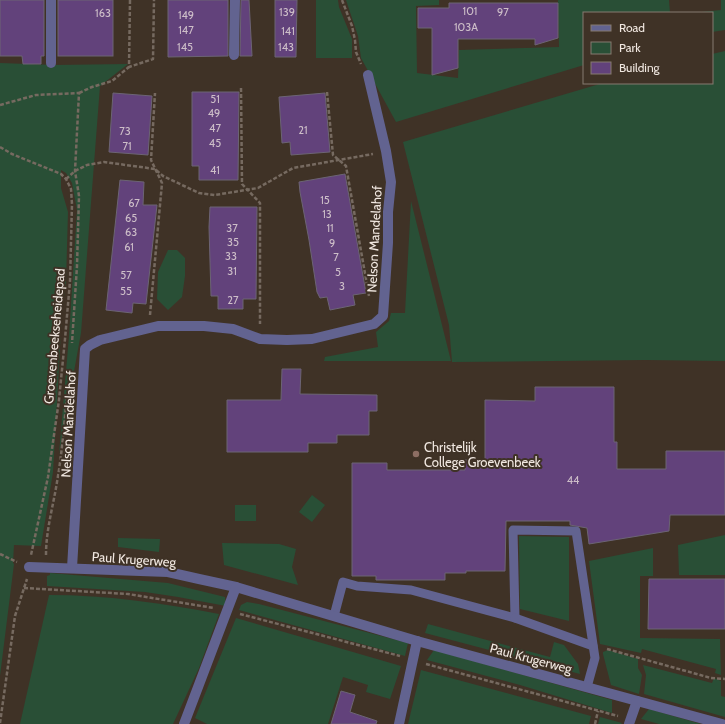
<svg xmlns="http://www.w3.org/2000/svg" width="725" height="724" font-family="Cabin,sans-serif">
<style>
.green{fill:#294f36}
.building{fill:#62427b;stroke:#6c6474}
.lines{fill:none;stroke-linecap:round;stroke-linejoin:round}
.path{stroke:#766a60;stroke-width:2.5;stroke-dasharray:4 2;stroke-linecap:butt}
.lane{stroke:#626390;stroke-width:9}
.street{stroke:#626390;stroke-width:10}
.education-dot{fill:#8d6e63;stroke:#3f3226;stroke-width:1.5}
.labels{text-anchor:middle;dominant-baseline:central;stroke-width:4;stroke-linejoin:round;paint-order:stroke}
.number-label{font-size:11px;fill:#cdbec8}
.street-label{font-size:13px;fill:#f1e8e1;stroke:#3f3226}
.poi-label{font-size:13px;fill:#f1e8e1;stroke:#3f3226;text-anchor:start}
</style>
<rect width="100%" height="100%" fill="#3f3226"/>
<g class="green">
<path d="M316 0H338L339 7 352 39V58H316Z"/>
<path d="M346 0H439V5L416 6 417 73 458 78 459 50 559 47 558 0H669L670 13H584V65L396 122 361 58 358 36Z"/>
<path d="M721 0H725V30L712 32V13H692L721 10Z"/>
<path d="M725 51V361L645 360 452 362 449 325 403 142 603 83H712V54Z"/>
<path d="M0 63 54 65 128 64 100 86 81 333 59 454 69 336 77 210 72 183 66 173 61 170V188L68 212 66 282 62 312 53 472 41 546 14 545 13 563 14 564 0 676Z"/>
<path d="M411 201 451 361H324L325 357 378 347 376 332 389 321 391 313H405Z"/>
<path d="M168 250H177L185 258V276L182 297 168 310 157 299 158 272Z"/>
<path d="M312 495 325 505 312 522 299 512Z"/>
<rect x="235" y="505" width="21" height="16"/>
<path d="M725 535V575H679L678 545Z"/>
<path d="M519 536 569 537V621L520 609Z"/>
<path d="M118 538 160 539 159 552 118 547Z"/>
<path d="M222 543 279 544 296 549 292 567 298 585 224 565Z"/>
<path d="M653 548V576H640V638L720 639 721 675 715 673 716 669 642 649 641 653 600 644 589 561Z"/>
<path d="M50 573 168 583 225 597 226 606 178 597 145 592 47 586V576L50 575Z"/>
<path d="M49 595C106 595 163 603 219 614L199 668 173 724H20Z"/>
<path d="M247 602 259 604 408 643 405 656 239 610 241 605Z"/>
<path d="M236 618 401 666 390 699 366 692 368 685 343 677 328 724H207L195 718Z"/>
<path d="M428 624 550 657 554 642 564 645 578 664 580 674 425 633Z"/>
<path d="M434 650 612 700V713L520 685 427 660Z"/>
<path d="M608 650 638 659V668L642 675 639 694 611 685 603 654V652Z"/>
<path d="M643 665 712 683 714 678 721 681V696L725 697V717L644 694 646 675Z"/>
<path d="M421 670 591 716 589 724H408Z"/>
<path d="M649 709 701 724H659L641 719Z"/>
<path d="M600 717 622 723 621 724H598Z"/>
</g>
<g class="building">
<path d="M0 0H44V56H41V64H23L22 56H0Z"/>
<rect x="58" y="0" width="55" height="56"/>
<path d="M168 0H228V56L168 57Z"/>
<path d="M241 0H249L252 56H240Z"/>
<path d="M275 0H297L296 57H275Z"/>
<path d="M449 3H558V38L535 45V39H458V68L432 75V28H418V8H449Z"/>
<path d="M192 92H239L238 180H199V166H192Z"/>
<path d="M113 93 152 96 148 155 109 152Z"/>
<path d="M325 93 330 152 291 155 290 142 282 143 279 97Z"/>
<path d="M345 174 366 293 353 295 355 305 330 310 327 297 320 298 317 292 309 240 300 192 299 182Z"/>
<path d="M120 180 144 182 143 205H157L146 304 133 303 132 313 106 310Z"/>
<path d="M210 207H257L256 299H243V309H218V296H211L209 227Z"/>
<path d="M282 369H301L300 394 377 395V411H369V435H337V443H308V452H227V400H281Z"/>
<path d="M535 387H614V442H617V469H666V451H725V515H670L669 531 589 544 587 528 570 525V521H506L505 571H466V573H445V580H376V576H352V463H387V470H465V460H485V400L535 401Z"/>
<path d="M649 579H725V629H648Z"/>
<path d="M341 691 355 695 350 712 377 721 376 724H331Z"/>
</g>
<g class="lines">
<g class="path">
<path d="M130 0 129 67 153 59 154 0"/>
<path d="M342 0 352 26 355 40 356 52 361 64"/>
<path d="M241 88 242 184 260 203V324"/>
<path d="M327 92 333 155 346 166 369 296"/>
<path d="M79 93 92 87 112 81 129 67"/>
<path d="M0 105 36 95 79 93 75 171 79 196 77 266 72 343"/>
<path d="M0 147 12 154 61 174 66 179 71 189 72 204 70 281 65 339 59 400 48 477 31 555"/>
<path d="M66 179 75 171 87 165 104 162 155 169 163 176 199 193 215 195 258 188 293 168 373 154"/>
<path d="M150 315 162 183 151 160 155 93"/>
<path d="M0 554 17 562"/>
<path d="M46 555C46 530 53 507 57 482 62 454 64 425 67 396"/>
<path d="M24 588 128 594 214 608"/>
<path d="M240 614 400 656"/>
<path d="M607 649 711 678 725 679"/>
<path d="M426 664 618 716"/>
<path d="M0 723 15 616 27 579"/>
<path d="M595 724 598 711"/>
</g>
<g class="lane">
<path d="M334 616 343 582 357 586 411 590 515 618 513 530 576 531 595 658 587 687"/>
<path d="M515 618 593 646"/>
</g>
<g class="street">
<path d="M234 55 235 0"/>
<path d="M51 63V0"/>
<path d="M29 567 168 572 199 579 236 587 417 641 722 724"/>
<path d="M72 568 85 349 90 345 100 340 158 326H204L233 329 260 339 287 340 312 339 374 324 383 316 388 243V212L391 182 386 151 368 75"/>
<path d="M184 724 236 587"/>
<path d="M399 724 417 641"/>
<path d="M629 724 637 701"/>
</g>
</g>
<circle class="education-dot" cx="416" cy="454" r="4"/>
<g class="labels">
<g class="number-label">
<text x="470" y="11">101</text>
<text x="287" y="12">139</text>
<text x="503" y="12">97</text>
<text x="103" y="13">163</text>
<text x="186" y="15">149</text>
<text x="466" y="27">103A</text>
<text x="186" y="30">147</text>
<text x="288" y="31">141</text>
<text x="185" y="47">145</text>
<text x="286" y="47">143</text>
<text x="215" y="99">51</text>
<text x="214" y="113">49</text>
<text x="215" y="128">47</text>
<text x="303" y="130">21</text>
<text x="125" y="131">73</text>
<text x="215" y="143">45</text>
<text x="127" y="146">71</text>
<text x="215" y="170">41</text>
<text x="325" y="200">15</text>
<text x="134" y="203">67</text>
<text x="327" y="214">13</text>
<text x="131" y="218">65</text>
<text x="232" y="228">37</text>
<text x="330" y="228">11</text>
<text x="131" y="232">63</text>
<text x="233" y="242">35</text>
<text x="332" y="243">9</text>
<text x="129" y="247">61</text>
<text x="231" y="256">33</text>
<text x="336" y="257">7</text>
<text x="232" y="271">31</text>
<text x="338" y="272">5</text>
<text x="126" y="275">57</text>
<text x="342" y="286">3</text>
<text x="126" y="291">55</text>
<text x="233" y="300">27</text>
<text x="573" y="480">44</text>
</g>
<g class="street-label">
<text transform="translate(374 239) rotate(-87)">Nelson Mandelahof</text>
<text transform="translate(54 336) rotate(-85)">Groevenbeekseheidepad</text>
<text transform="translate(68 424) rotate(-87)">Nelson Mandelahof</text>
<text transform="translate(134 559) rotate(4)">Paul Krugerweg</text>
<text transform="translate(531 658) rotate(15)">Paul Krugerweg</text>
</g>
<g class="poi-label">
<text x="424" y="447">Christelijk<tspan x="424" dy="15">College Groevenbeek</tspan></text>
</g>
</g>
<rect x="583" y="12" width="130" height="72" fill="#3f3226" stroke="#867b71"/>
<rect x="591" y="25" width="20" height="6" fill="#626390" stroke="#867b71"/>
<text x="619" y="32" font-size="12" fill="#f1e8e1">Road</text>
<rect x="591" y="42" width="20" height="12" fill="#294f36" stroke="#867b71"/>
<text x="619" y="52" font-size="12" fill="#f1e8e1">Park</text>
<rect x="591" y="62" width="20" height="12" fill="#62427b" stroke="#867b71"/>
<text x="619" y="72" font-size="12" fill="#f1e8e1">Building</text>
</svg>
